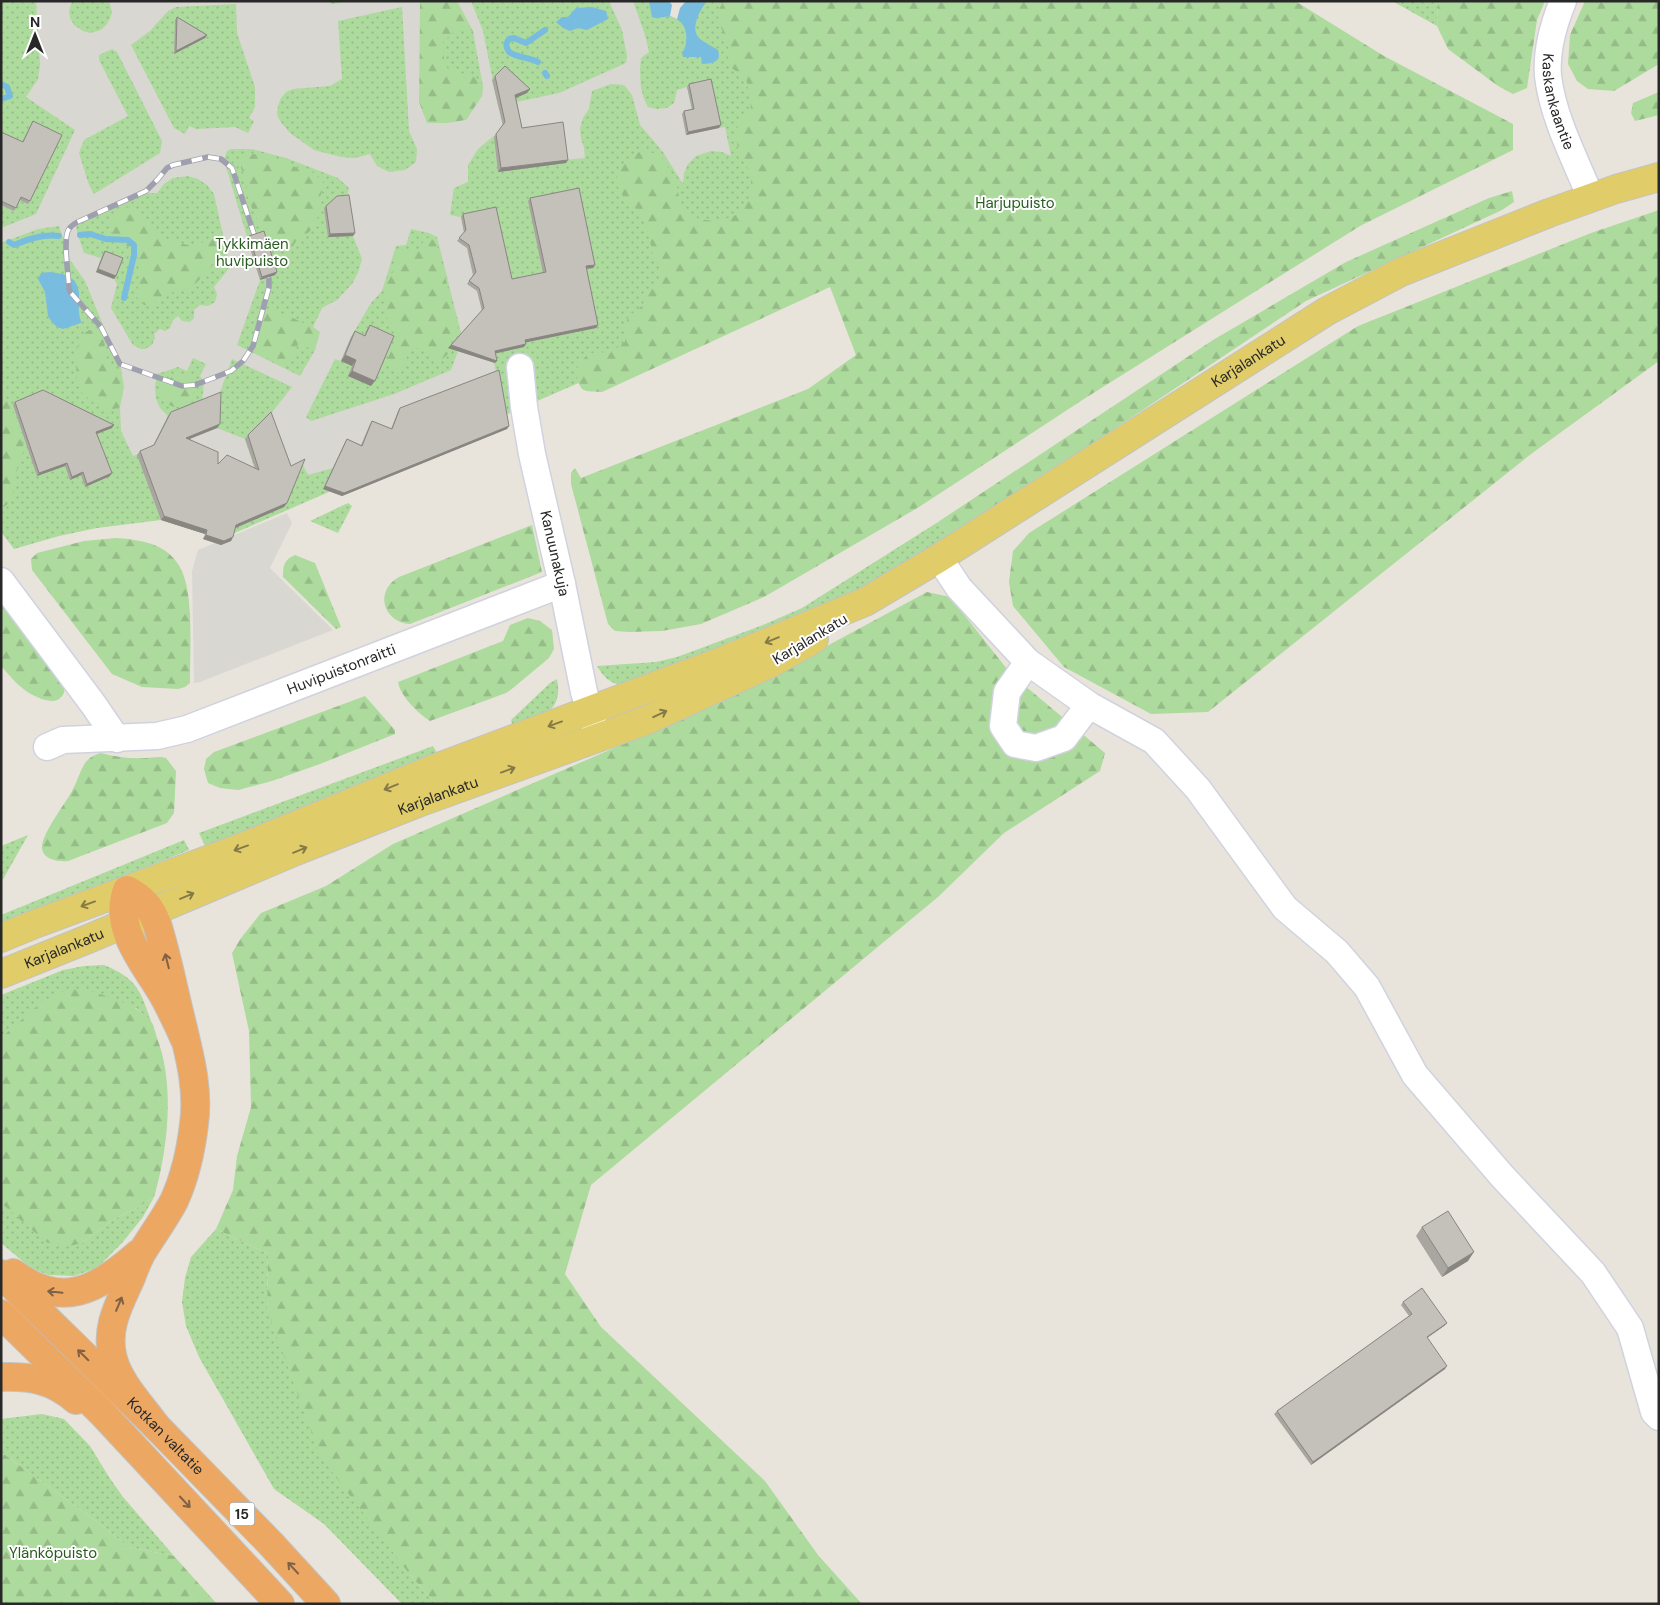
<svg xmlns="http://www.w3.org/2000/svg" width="1660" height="1605" font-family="'DM Sans',sans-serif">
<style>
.grass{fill:url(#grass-dots)}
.forest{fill:url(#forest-firs)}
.plaza{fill:#d9d7d1;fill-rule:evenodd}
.water{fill:#78bde0}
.pier{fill:#e9e4db}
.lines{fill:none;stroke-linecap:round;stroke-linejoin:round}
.stream{stroke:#78bde0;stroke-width:6}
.minor-casing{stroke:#d0d2df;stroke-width:29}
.major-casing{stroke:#c3c3c3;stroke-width:30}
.highway-casing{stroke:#c3c3c3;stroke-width:30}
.minor{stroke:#fff;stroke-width:26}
.major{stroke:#e0cc68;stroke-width:28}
.highway{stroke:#eca763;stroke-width:28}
.rail-casing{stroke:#9ea0b0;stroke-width:5.5}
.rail{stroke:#fff;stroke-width:4;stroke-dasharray:11;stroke-linecap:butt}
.wall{fill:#a9a5a0}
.shaded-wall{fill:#898682}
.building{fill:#c4c0ba;stroke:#898682}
.oneway{stroke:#847a48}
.oneway2{stroke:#806143}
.labels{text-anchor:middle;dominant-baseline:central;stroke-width:4;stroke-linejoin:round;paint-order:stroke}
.shield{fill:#fff;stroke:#686868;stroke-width:1}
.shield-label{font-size:14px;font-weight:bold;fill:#282828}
.street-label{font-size:15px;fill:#282828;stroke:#fff}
.park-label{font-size:15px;fill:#295c21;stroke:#fff}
</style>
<defs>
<pattern id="grass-dots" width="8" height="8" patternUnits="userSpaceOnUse" patternTransform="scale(1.25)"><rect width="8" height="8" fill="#adda9d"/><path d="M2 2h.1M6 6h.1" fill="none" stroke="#95bb87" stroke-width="1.8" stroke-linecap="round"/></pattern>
<pattern id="forest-firs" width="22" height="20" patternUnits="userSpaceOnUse" patternTransform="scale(1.25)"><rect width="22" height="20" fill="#adda9d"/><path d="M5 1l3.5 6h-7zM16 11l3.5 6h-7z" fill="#95bb87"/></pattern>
</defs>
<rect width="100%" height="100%" fill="#e9e4db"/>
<g class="grass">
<path d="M1 1H776L847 266 221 539 161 520 97 528 59 536 14 549 1 532Z"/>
<path d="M1392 1H1438L1437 26Z"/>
<path d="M348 503 352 506 338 533 310 521Z"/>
<path d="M938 522 951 538 855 595 716 651 620 685C608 682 603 676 597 666L656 662 677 657 763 625 802 608Z"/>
<path d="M557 679C564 713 539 718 513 728L511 720 550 683Z"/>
<path d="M433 746 437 753 365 786 205 846 199 833Z"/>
<path d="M28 835 1 883V846Z"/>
<path d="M184 840 189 850 1 926V915Z"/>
<path d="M104 965C136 978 140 989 151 1021L136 1008 1 1038V995L63 970 84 966Z"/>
<path d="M154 1197 143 1217 122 1243 97 1268 74 1276 49 1275 32 1269 1 1243V1203L7 1208 82 1243 114 1219 137 1208Z"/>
<path d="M216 1229 268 1254 267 1309 410 1575 436 1604H402L324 1524 274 1489 199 1357 186 1326 182 1302 185 1278 191 1257Z"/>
<path d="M42 1414 64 1419 90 1446 109 1477 123 1497 174 1556 128 1547 103 1526 1 1452V1419Z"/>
</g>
<g class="forest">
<path d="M420 1H457L473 31H455L443 42 444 59 448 70 473 76 483 87 482 96 466 120 447 123H427L419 102Z"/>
<path d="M724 1H1295L1384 56 1513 124V150L1360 226 1087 397 919 507 764 597 701 624 662 631 629 632 615 631 608 624 571 484V473L575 468 581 478 808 389 856 355 830 287 602 392C580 391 580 392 576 370 586 352 591 351 610 353L625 342V330L628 317 642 306 651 288 659 279 660 268 654 260 648 232 640 212 625 200 616 183 619 169 640 151 660 154 676 181 680 203 687 212 699 219 713 221 723 220 738 214 745 206 751 193V174L739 154 735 131 751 109 746 77 728 66C728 60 729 53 728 46 725 28 710 20 724 1Z"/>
<path d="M1438 1H1545L1537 20 1527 88 1513 94 1498 86 1448 49 1437 26Z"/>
<path d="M1585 1H1659V64L1614 91 1588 89 1577 81 1568 64 1570 35Z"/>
<path d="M1659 92V115L1635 121 1631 113 1633 103Z"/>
<path d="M261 153 275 157 295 167 310 170 323 182C323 188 321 192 320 198 318 211 320 222 309 232 307 234 302 235 299 238 290 247 297 249 280 248L270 232 262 228 251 206 246 192 248 184 241 168V161L249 155Z"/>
<path d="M1512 191 1514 202 1502 210 1306 301 951 538 938 522 1213 340 1346 262 1489 198Z"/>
<path d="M130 207 142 213 152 228 167 240 192 246 215 238 222 245 221 258C210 266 203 277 193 286 187 291 178 289 171 293 161 301 158 306 144 305L137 297 139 273 137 253C120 239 111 243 109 217L118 210Z"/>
<path d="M1659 210V361L1531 454 1208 712 1151 714 1064 667 1013 606 1009 582 1013 551 1029 533 1358 326 1591 233Z"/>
<path d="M425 238H431L435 242 438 249 458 328 451 337 448 354 442 359 435 360 421 348 410 349 404 365 398 369 389 367 387 360 399 331 387 318 384 310 387 278 395 270 396 256 400 250 405 249 418 251Z"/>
<path d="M265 309C274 308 311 326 320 332L315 350 298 344 289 363 281 365 257 353 254 350 259 326Z"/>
<path d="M89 330 98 331 104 341 108 364 123 377 124 387 120 407C109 412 101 408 91 401 89 398 84 396 82 393 75 381 73 347 83 335 84 333 87 332 89 330Z"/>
<path d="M187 375 197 381C196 390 188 406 177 407 173 407 169 405 165 403L160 392 161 381 175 376Z"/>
<path d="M1 388C10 405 19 424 23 443 25 452 19 461 17 470 13 483 17 502 1 508Z"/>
<path d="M532 525 542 572 410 624C383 622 374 591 399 577Z"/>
<path d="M116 538C170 541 188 560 190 614 191 637 190 660 190 683L185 687 178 689 142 687 112 674 32 570 31 559 37 553 84 541Z"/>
<path d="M295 555 315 563 341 627 336 629 283 577C283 565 284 560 295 555Z"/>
<path d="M927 592 950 597 1011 674 1105 753 1100 771 1004 833 938 897 591 1185 565 1274 601 1327 765 1481 818 1555 862 1604H436L410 1575 320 1456 267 1309 268 1254 216 1229 233 1190 237 1156 251 1107 249 1031 232 953 241 938 261 913 326 886 393 844 736 695Z"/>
<path d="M1 598 64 684C65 690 65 694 60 698 56 702 51 701 45 700 24 693 16 683 1 666Z"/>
<path d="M528 618 540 621 552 630 554 649 549 658 513 688 506 693 430 721C419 714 400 696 398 682L503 641 510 625Z"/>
<path d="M365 696 395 730V734L320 764 272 781 238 790 220 788 208 783 204 769 206 759 214 752Z"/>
<path d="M101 753C115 757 131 759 146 758 153 758 159 756 166 758L176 771 174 813 167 823 68 861C59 862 44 860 42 849 40 836 65 804 72 791 77 782 80 771 85 763 90 757 94 755 101 753Z"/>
<path d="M69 989C77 990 85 990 92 992 109 996 140 1007 150 1020 154 1024 155 1032 157 1038 175 1084 168 1150 154 1197L137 1208 114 1219 82 1243 65 1247 46 1242 1 1203V1038L43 1001Z"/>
<path d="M1 1452 103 1526 128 1547 174 1556 217 1604H1Z"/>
</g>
<g class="plaza">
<path d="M36 1H72L69 11 70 18 74 25 83 31 90 33 101 30 106 25 110 19 112 12 109 1H326L333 4 348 1H420L419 102 427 123H447L466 120 482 96 483 87 473 31 457 1H471L483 31 498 106 559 93 626 63 627 56 622 30 609 1H633L645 35 649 52 641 58 640 70 641 88 644 99 648 107 657 109 667 108 674 103 677 90 687 87 692 112 719 128 725 127 731 156 722 152 711 151 696 156 688 164 684 173 683 184 663 152 640 125 632 95 624 85 611 84 592 91 589 109 583 118 580 128 581 139 584 147 585 158 565 160 496 134 478 149 468 165V182L454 188 450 215 461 217 496 372 360 449 333 468 308 475 302 463 288 470 269 416 292 387 232 359 219 395 202 402 204 382 200 376 206 364 193 358 187 371 178 367 157 374 155 387 156 399 160 408 168 416 149 455 144 452 133 456 121 431 120 407 124 387 121 369 85 281 70 260 59 226 38 229 1 243V228L36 214 75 130 26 97 38 79 40 65ZM236 4 237 33 255 87V107L249 118 254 121 248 133 235 127 196 129 189 126 185 134 174 128 131 45 150 31 168 11 176 7ZM402 7 409 131 417 149 416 162 405 170 389 172 377 166 370 154 355 158 341 157 314 150 290 133 280 121 277 114 278 106 281 98 286 92 293 89 330 86 342 79 338 21ZM112 49 117 52 162 141 160 153 94 194 89 185 79 153 84 140 128 116 99 60V55ZM231 149H252L286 158 338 178 349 188 347 198 353 236 362 259 358 273 352 284 337 300 322 308 313 327 320 332 315 350 300 376 237 345 260 280 224 160 227 151ZM188 176 198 179 207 185 214 194 230 267 214 287 217 294 215 302 208 306 200 305 194 310V318L190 322 182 321 178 316 173 320 170 328 165 331 160 329 154 334 155 338 152 345 145 349H141L133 345 111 308 117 284 114 279 96 272 101 258 84 253 77 232 75 220 148 193H157L164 184 173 178ZM411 229 429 233 437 237 466 353 458 351 451 370 394 394 311 421 306 417 335 359 341 361 351 337 371 303 382 291 396 246 406 245Z"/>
<path d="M217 428 245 439 255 470 246 498 187 440Z"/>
<path d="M287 513 292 523 270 568 333 630 200 682 194 683 192 571 198 550Z"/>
</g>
<g class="water">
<path d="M649 1H707C700 10 689 29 700 39 705 43 712 46 718 50 722 63 712 63 702 64L701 57H683C681 51 686 49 686 42 688 31 683 20 672 17 665 15 658 20 652 17Z"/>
<path d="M592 7 606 11 608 19 587 30 578 28 570 31 563 28 556 22 562 17H568L576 8Z"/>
<path d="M50 272 63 274 74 280C82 293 78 297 79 312 79 316 81 319 81 323L63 329 57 327 52 322 48 316 45 292 38 279 41 273Z"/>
</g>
<path class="pier" d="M669 1H686L680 8 677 19 670 16 672 5Z"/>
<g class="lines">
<g class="stream">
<path d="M538 62C528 57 518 58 509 52 506 47 505 44 509 39L514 38 526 43 545 30"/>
<path d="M545 73 547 76"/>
<path d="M1 84 7 87 10 96 1 99"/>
<path d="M80 235 90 234 106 239 128 240 134 245V255L124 298"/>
<path d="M9 242 14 245C29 239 42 234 59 236"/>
</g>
<g class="minor-casing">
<g id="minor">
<path id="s1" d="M1563 1C1554 23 1546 51 1548 76 1553 118 1575 159 1591 198"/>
<path id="s2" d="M520 367 524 407 532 454 562 584 584 692 598 738"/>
<path d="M939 558 959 588 1028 662 1089 705 1154 741 1198 789 1285 908 1337 952 1367 987 1415 1075 1502 1176 1593 1273 1630 1328 1654 1412 1659 1417"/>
<path d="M1 581 93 704 117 739"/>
<path d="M1028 662 1007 692 1003 726 1015 744 1036 748 1064 738 1089 705"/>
<path id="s3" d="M47 747 63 740 157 736 187 729 562 584"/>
</g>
</g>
<g class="major-casing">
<g id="major">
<path id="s4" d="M1 938 35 924 245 846 436 768 727 659 865 602 939 558 1327 311 1401 272 1549 213 1616 189 1659 177"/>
<path id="s5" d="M1 974 88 939 296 851 418 803 647 720 771 663 814 639"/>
</g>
</g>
<g class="highway-casing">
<g id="highway">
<path d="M13 1273C62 1310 97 1290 138 1254"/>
<path id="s6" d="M1 1274 156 1426 271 1544 326 1604"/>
<path d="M1 1314 102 1413 280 1604"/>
<path d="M1 1377C31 1376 53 1380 76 1400"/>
<path d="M156 1426C141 1405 120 1384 113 1359 105 1330 118 1306 130 1280 134 1270 138 1258 144 1249 154 1233 165 1218 174 1201 185 1177 191 1150 194 1124 199 1088 189 1054 181 1020 173 988 167 956 157 924 151 908 143 898 127 890 113 928 144 963 162 993 171 1009 179 1026 186 1042"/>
</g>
</g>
<use href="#minor" class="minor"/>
<use href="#major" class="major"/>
<use href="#highway" class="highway"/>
<g class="rail-casing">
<path id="rail" d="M208 157 221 159 232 168 269 279V287L253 346 243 361 231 371 195 385 182 386 120 364 101 327 71 293 69 289C69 276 62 238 69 229 72 224 77 222 82 220L146 191 158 179 167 168 173 165Z"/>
</g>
<use href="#rail" class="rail"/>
</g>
<g class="wall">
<path d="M177 17 207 35 205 38 174 54 175 20Z"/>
<path d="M495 76 530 89 527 93 516 98 522 128 566 163 498 172 494 137 503 126 492 80Z"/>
<path d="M689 84 719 128 686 135 682 114 684 111 692 109 687 87Z"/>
<path d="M33 121 30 201 28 204 20 200 14 211 1 205V132L22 142Z"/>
<path d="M530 198 595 265 593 268 586 269 598 325 596 328 526 342V344L524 347 496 353 495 363 448 348 482 311 477 291 467 284 473 275 467 248 457 241 464 233 461 217 463 214 512 279 543 273 528 201Z"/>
<path d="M326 206 355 233 353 236 328 237 324 208Z"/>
<path d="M249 236 277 272 275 275 260 280 247 239Z"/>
<path d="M105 251 116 276 114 279 96 272 103 254Z"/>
<path d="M370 325 371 386 348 376 352 366 341 361 351 337 355 331 364 336 366 331Z"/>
<path d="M15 402 112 428 96 434 110 476 85 487 81 475 70 480 65 466 37 476 13 405Z"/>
<path d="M400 408 509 426 507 429 342 496 323 489 345 442 347 439 361 445 370 424 372 421 391 429 398 411Z"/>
<path d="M171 412 217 428 190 439 218 464 255 468 245 439 248 435 287 503 284 507 235 528 233 537 231 541 221 545 203 539 205 534 161 520 137 455 140 451 153 446 168 416Z"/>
<path d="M1422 1227 1468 1261 1442 1277 1416 1236Z"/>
<path d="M1403 1302 1447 1323 1444 1326 1427 1338 1445 1369 1311 1465 1274 1414 1277 1411 1409 1316 1401 1305Z"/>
</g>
<g class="shaded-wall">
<path d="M207 35 205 38 174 54 176 51Z"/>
<path d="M530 89 527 93 513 99 515 95Z"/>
<path d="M721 125 719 128 686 135 688 132Z"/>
<path d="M568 160 566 163 498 172 501 168Z"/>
<path d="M355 233 353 236 328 237 330 234Z"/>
<path d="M595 265 593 268 584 269 586 266Z"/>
<path d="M98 269 116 276 114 279 96 272Z"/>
<path d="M277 272 275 275 260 280 262 277Z"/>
<path d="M598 325 596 328 523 343 525 340Z"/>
<path d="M526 344 524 347 493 354 495 351Z"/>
<path d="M451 345 497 361 495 363 448 348Z"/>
<path d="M345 355 356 360 352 366 341 361Z"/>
<path d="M352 371 375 381 371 386 348 376Z"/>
<path d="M220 424 217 428 184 441 186 438Z"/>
<path d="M114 425 112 428 94 435 96 432Z"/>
<path d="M509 426 507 429 342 496 323 489 325 486Z"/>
<path d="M67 463 65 466 37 476 39 473Z"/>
<path d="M83 472 81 475 70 480 72 477Z"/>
<path d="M112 473 110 476 85 487 87 484Z"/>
<path d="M287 503 284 507 233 529 236 525Z"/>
<path d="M164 516 207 530 205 534 161 520Z"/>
<path d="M206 535 233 537 231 541 221 545 203 539Z"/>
<path d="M1474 1252 1468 1261 1442 1277 1448 1268Z"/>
<path d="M1447 1323 1444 1326 1424 1340 1427 1337Z"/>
<path d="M1447 1366 1445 1369 1311 1465 1313 1462Z"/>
</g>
<g class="building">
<path d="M177 17 207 35 176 51Z"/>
<path d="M505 66 530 89 515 95 522 128 563 122 568 160 501 168 496 134 505 122 495 76Z"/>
<path d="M711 79 721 125 688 132 684 111 694 109 689 84Z"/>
<path d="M33 121 62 135 30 201 21 197 16 208 1 201V132L23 142Z"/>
<path d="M579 188 595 265 586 266 598 325 525 340 526 344 495 351 497 361 451 345 484 308 479 288 469 281 476 272 469 245 459 238 466 230 463 214 496 207 512 279 546 272 530 198Z"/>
<path d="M349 195 355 233 330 234 326 206 337 196Z"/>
<path d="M264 231 277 272 262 277 249 236Z"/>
<path d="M105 251 123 258 116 276 98 269Z"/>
<path d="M370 325 394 336 375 381 352 371 356 360 345 355 355 331 365 336Z"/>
<path d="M499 370 509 426 344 493 325 486 347 439 362 446 372 421 392 429 400 408Z"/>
<path d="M43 390 114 425 96 432 112 473 87 484 83 472 72 477 67 463 39 473 15 402Z"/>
<path d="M221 392 220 424 186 438 218 452V464L227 455 259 470 248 435 271 412 291 466 305 459 287 503 236 525 233 537 224 541 206 535 207 530 164 516 140 451 154 445 171 412Z"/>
<path d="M1448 1211 1474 1252 1448 1268 1422 1227Z"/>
<path d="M1422 1288 1447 1323 1427 1337 1447 1366 1313 1462 1277 1411 1412 1314 1403 1302Z"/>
</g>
<defs><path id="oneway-shaft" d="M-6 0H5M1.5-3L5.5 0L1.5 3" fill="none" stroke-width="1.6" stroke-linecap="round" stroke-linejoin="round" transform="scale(1.25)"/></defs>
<g class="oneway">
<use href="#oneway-shaft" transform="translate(772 640) rotate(158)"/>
<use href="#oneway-shaft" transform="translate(660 714) rotate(-25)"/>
<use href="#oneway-shaft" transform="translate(555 724) rotate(160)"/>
<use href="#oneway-shaft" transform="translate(508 770) rotate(-20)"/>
<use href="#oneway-shaft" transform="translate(391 787) rotate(158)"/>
<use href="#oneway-shaft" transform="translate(241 848) rotate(160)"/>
<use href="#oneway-shaft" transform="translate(300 850) rotate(-22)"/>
<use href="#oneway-shaft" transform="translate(187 896) rotate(-23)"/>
<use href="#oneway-shaft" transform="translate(88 904) rotate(160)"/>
</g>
<g class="oneway2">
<use href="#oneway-shaft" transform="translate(167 961) rotate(-104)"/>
<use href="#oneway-shaft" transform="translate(55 1292) rotate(-174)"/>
<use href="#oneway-shaft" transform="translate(119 1304) rotate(-67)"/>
<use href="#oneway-shaft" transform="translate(83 1355) rotate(-135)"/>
<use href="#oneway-shaft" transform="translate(185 1502) rotate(47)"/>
<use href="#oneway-shaft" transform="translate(293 1568) rotate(-133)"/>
</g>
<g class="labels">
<rect class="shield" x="229.5" y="1502.5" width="25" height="23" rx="4"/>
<g class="shield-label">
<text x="242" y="1514">15</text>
</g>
<g class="street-label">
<text stroke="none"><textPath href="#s1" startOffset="104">Kaskankaantie</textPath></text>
<text stroke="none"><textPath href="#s4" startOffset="1380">Karjalankatu</textPath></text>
<text stroke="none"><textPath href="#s2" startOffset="190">Kanuunakuja</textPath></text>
<text transform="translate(810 639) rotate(-31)">Karjalankatu</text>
<text stroke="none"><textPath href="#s3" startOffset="308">Huvipuistonraitti</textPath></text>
<text stroke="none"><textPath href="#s5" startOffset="472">Karjalankatu</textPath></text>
<text stroke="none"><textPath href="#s5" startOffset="68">Karjalankatu</textPath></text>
<text stroke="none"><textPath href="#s6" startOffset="231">Kotkan valtatie</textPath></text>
</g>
<g class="park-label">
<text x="1015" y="203">Harjupuisto</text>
<text x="252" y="244">Tykkimäen<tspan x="252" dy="17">huvipuisto</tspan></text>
<text x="53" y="1553">Ylänköpuisto</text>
</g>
</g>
<rect width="1660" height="1605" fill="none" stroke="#282828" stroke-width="5"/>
<g transform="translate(35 35)" stroke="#ffffff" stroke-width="4" paint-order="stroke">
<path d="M0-4L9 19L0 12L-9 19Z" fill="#282828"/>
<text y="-8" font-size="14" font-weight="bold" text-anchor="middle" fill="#282828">N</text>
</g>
</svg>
